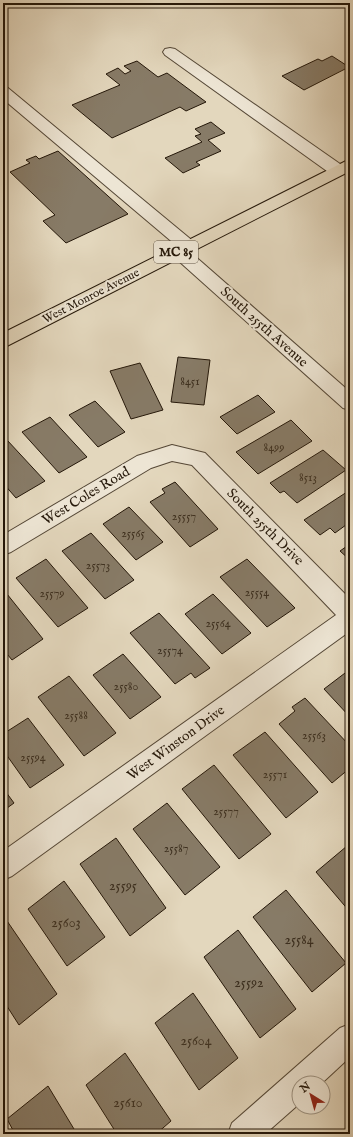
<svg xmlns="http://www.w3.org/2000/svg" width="353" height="1137" font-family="'IM FELL English',serif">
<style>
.building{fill:#877b67;stroke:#241709}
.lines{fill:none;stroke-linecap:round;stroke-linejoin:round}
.minor-casing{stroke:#544736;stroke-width:2}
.major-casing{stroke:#241709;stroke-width:2}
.minor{fill:#ede5d4;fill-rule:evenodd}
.major{fill:#e3d7bd;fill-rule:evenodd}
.labels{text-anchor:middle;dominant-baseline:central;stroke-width:4;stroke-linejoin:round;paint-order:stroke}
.far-street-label{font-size:12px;fill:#241709;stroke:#ede5d4}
.number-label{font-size:12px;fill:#3d3020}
.shield{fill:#ede5d4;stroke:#605546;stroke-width:1}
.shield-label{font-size:13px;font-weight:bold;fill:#241709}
.street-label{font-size:14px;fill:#241709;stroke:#ede5d4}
.near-number-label{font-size:14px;fill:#3d3020}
</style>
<rect width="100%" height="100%" fill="#e3d7bd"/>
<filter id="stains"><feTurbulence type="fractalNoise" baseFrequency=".005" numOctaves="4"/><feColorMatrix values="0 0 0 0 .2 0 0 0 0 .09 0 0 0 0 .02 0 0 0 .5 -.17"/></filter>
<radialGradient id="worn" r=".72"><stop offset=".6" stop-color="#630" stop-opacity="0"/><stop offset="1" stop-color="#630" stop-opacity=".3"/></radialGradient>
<g class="building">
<path d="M332 56 349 67 304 90 282 76 318 59 322 61Z"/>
<path d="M137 61 158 77 167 73 206 102 186 111 180 107 112 138 72 105 120 85 106 74 118 68 125 74 131 71 124 66Z"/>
<path d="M211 122 225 133 208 140 221 151 196 162 200 165 183 173 165 158 202 142 195 136 201 134 195 129Z"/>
<path d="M58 151 128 214 66 243 43 221 55 215 10 172 30 163 26 160 36 156 39 159Z"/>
<path d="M178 357 210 360 204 405 171 402Z"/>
<path d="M140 363 163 410 131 419 110 371Z"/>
<path d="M258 395 275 412 237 434 220 417Z"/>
<path d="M95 401 125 432 98 447 69 415Z"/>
<path d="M50 417 87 457 59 473 22 432Z"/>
<path d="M291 420 312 441 258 474 236 452Z"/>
<path d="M7 440 45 481 16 498 3 483V442Z"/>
<path d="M323 450 346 470 297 503 284 491 280 493 270 483Z"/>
<path d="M175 482 218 529 190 547 150 502 165 493 162 489Z"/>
<path d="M350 490V522L335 533 330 528 320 535 304 520Z"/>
<path d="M129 507 163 542 136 560 103 524Z"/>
<path d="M91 533 134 580 105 599 62 551Z"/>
<path d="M350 544V560L340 551Z"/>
<path d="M46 559 88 608 58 627 16 578Z"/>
<path d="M247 559 295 608 267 627 220 577Z"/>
<path d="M3 589 43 639 12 660 3 649Z"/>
<path d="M213 594 251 633 222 654 185 614Z"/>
<path d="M159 613 210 668 195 678 191 673 175 684 130 633Z"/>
<path d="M123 654 161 697 130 719 93 675Z"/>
<path d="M349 670 350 671V717L324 689Z"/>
<path d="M69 676 116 733 84 756 38 697Z"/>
<path d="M305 698 350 746V768L332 783 279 724 295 711 292 707Z"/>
<path d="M28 718 64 765 30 788 3 750V734Z"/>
<path d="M265 732 318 792 286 818 233 755Z"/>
<path d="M214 765 271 834 239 859 182 789Z"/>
<path d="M3 788 14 803 3 811Z"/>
<path d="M167 803 220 867 185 895 133 829Z"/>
<path d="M116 838 166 908 130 936 80 864Z"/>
<path d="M347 846 350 849V912L316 872Z"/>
<path d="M64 881 105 937 67 966 28 909Z"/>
<path d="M286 890 346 963 312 992 253 917Z"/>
<path d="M5 918 57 994 19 1025 3 1000V920Z"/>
<path d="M238 930 296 1009 260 1038 204 957Z"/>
<path d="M193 993 238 1058 199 1090 155 1023Z"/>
<path d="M125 1053 171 1121 156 1134H117L86 1085Z"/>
<path d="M48 1086 77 1134H15L7 1119Z"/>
</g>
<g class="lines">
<g class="minor-casing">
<g id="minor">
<path d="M170 48 175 49 343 166 345 170 343 174 337 175 331 174 165 55 163 52 165 49Z"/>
<path d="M3 86 8 88 194 242 197 246 194 250 189 251 350 392V410L343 408 172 255 169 251 172 247 177 246 3 99Z"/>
<path d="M172 445 205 453 350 599V631L12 876 3 880V851L336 615 192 465 172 461 151 468 11 552 3 555V535L137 456Z"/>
<path d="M350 1024V1057L322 1083H299V1104L265 1134H228L232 1123 340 1028Z"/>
</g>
</g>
<g class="major-casing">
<path id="major" d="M350 159V171L3 348V333Z"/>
</g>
<use href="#minor" class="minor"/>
<use href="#major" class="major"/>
</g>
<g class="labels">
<g class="far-street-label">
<text transform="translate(91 296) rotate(-27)">West Monroe Avenue</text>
</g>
<g class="number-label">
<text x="190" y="381">8451</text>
<text x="274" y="447">8499</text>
<text x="308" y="477">8513</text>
<text x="184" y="516">25557</text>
<text x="133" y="533">25565</text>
<text x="98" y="565">25573</text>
<text x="257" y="592">25554</text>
<text x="52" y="593">25579</text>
<text x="218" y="623">25564</text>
<text x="170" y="650">25574</text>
<text x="126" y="686">25580</text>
<text x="76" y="715">25588</text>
<text x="314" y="735">25563</text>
<text x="33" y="757">25594</text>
<text x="275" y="774">25571</text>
<text x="226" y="811">25577</text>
<text x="176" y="848">25587</text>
</g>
<rect class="shield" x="154" y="241" width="44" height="22" rx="3"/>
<g class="shield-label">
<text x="176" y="252">MC 85</text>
</g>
<g class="street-label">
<text transform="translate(264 327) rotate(42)">South 255th Avenue</text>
<text transform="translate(86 496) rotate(-31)">West Coles Road</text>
<text transform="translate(265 527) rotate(45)">South 255th Drive</text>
<text transform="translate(176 743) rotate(-36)">West Winston Drive</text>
</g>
<g class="near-number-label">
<text x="123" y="886">25595</text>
<text x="66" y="923">25603</text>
<text x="299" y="940">25584</text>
<text x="249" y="983">25592</text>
<text x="196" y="1041">25604</text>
<text x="128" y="1103">25610</text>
</g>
</g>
<rect width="353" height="1137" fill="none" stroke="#e3d7bd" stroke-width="16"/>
<rect x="4" y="4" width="345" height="1129" fill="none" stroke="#241709" stroke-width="2"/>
<rect x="8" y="8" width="337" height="1121" fill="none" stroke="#241709"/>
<g transform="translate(311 1095) rotate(323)"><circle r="19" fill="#ede5d4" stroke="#9d9383"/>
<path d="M0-3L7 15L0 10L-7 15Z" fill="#8f2418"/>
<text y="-6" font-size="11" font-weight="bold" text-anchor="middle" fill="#241709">N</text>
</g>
<rect width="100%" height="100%" filter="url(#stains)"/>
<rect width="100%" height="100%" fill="url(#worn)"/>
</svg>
